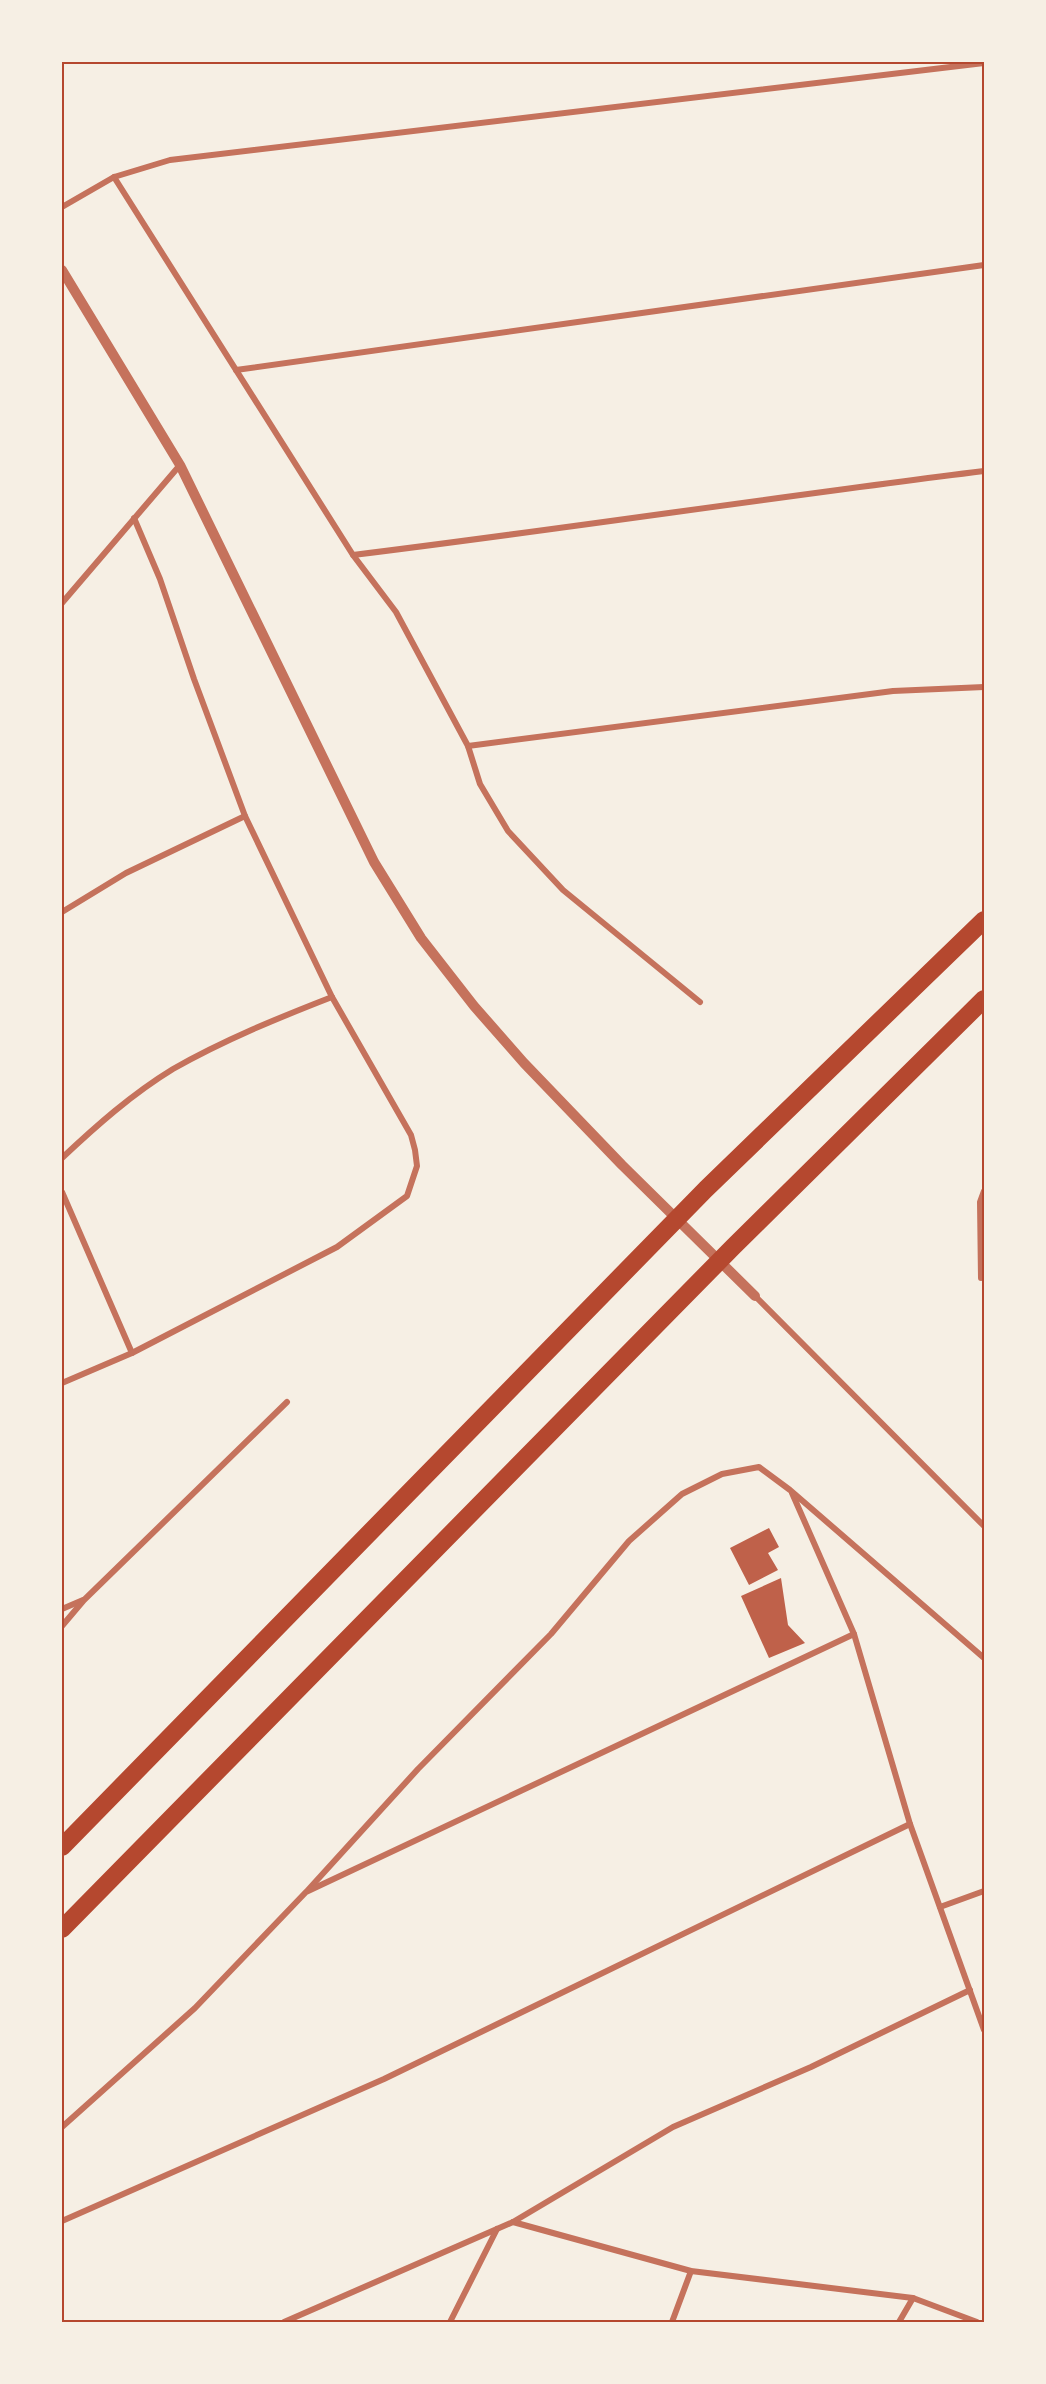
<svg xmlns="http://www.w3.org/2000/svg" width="1046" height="2384" font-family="Inter,sans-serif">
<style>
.building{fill:#bf614a}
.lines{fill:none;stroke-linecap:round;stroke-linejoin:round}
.minor{stroke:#c5725c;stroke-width:6}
.tertiary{stroke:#c5725c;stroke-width:10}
.motorway{stroke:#b5482f;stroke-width:18}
.neatline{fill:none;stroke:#b5482f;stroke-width:2}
</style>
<rect width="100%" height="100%" fill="#f6efe4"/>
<g class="building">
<path d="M769 1528 779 1547 768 1553 778 1570 749 1585 730 1548Z"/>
<path d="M781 1578 788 1625 805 1643 769 1658 741 1596Z"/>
</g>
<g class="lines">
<g class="minor">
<path d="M114 177 353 555 396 612 468 746 480 784 508 831 563 890 700 1002"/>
<path d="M62 207 114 177 170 160 984 63"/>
<path d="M236 370 984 265"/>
<path d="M353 555C564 529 774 497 984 471"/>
<path d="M62 603 180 465"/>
<path d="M468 746 893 691 984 687"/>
<path d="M62 912 126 873 245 816"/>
<path d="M62 1158C96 1126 132 1094 173 1069 224 1040 278 1018 332 997"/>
<path d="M62 1192 132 1353"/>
<path d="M981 1278 980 1202 984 1191"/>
<path d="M755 1296 984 1526"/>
<path d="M62 1383 132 1353 337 1247 407 1196 417 1166 415 1150 411 1135 332 997 245 816 194 679 160 579 134 518"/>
<path d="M792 1493 854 1634 910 1824 984 2030"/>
<path d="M62 1609 83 1600"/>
<path d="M62 1626 84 1600 287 1402"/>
<path d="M308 1890 418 1769 551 1634 629 1541 682 1494 722 1474 759 1467 790 1490 984 1658"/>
<path d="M940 1907 984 1891"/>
<path d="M62 2127 195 2008 306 1892 854 1634"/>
<path d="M62 2221 384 2079 910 1824"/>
<path d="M513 2222 691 2271 913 2298"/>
<path d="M284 2322 513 2222 673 2127 811 2067 970 1990"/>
<path d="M450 2322 497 2229"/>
<path d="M672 2322 691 2271"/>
<path d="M899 2322 913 2298 977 2322"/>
</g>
<path class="tertiary" d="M62 270 180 465 374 862 421 938 474 1006 524 1063 622 1165 755 1296"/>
<g class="motorway">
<path d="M62 1847 706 1189 984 920"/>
<path d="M62 1929 733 1247 984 999"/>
</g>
</g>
<rect width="1046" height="2384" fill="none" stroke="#f6efe4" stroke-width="126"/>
<rect x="63" y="63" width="920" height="2258" class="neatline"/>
</svg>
